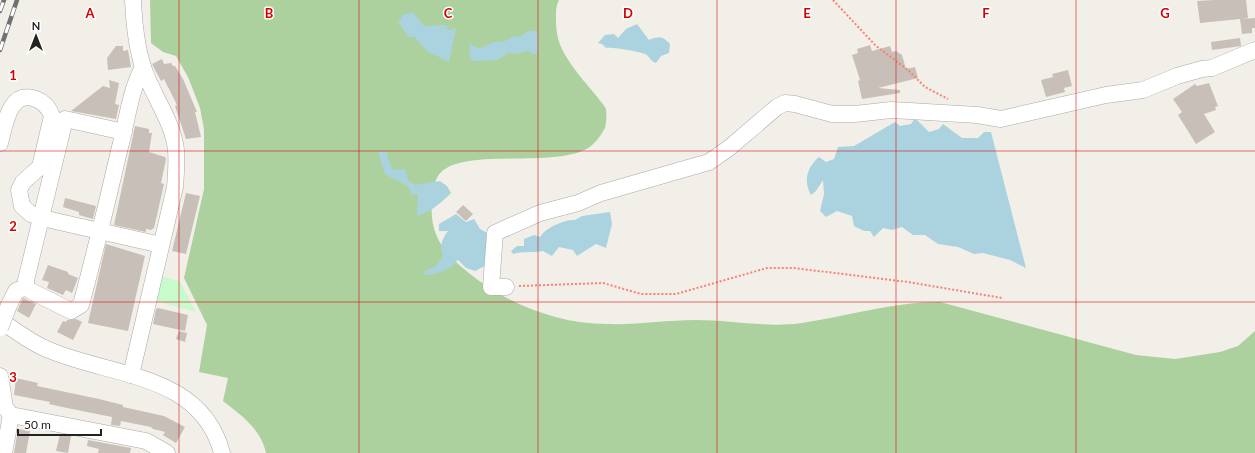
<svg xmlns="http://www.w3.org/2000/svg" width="1255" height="453" font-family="Lato,sans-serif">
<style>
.forest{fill:#add19e}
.park{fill:#c8facc}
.water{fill:#aad3df}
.building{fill:#c7bfb8}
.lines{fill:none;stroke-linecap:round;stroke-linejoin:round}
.minor-casing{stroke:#a9a9a9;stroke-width:17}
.path{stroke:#fa8072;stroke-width:2;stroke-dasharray:2 2;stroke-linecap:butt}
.minor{stroke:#fff;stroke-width:16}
.rail-casing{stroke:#707070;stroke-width:4.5}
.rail{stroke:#fff;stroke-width:3;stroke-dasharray:9;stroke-linecap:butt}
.minor-bridge-casing{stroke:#a9a9a9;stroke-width:17;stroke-linecap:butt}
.minor-bridge{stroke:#fff;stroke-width:16}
.grid{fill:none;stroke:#d40000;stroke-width:1;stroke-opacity:0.55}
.grid-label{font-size:13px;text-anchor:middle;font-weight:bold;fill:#d40000;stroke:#fff;stroke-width:3;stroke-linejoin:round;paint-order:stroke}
</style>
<rect width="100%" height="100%" fill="#f2efe9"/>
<path class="forest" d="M150 0H559C556 6 556 11 556 18 556 29 557 39 562 49 571 67 586 83 598 98 600 101 605 106 606 109 607 114 606 124 605 128 602 134 596 142 591 146 560 171 453 144 437 178 433 184 433 194 432 201 430 225 436 242 453 259 493 298 551 324 607 324 637 325 666 320 696 320 731 320 767 328 802 323 848 316 893 302 940 302L1136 355 1175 359 1220 352 1238 346 1255 331V453H266C261 429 241 415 223 401L228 378 199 372 207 325 184 278 204 189V129L200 108 188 77 176 56 163 52 151 43Z"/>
<path class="park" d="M162 277 180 281 196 312 156 301Z"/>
<g class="water">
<path d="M413 12 424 26 446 25 448 30 456 28 449 62 427 51 414 37H408L398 21 403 15Z"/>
<path d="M637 24 649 40C660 36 662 36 670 44L669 53 661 56 656 63C651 61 651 59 647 55 642 52 613 47 606 48L602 44 598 43 605 35 614 34 618 38 626 29Z"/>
<path d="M528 31H538L537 54H532L528 51 514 54 508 53 497 60 475 61H472L469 54 470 50 469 43C472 45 476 47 479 48 484 48 487 44 491 43 499 40 506 44 512 36L520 37Z"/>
<path d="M915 118 929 132 939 129 943 124 962 138H978L984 132H991L1026 268 1010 260 983 253 974 254 958 247 938 244 925 235H913L902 227 892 230 883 228 874 237 870 231H864L854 226 852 216 837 211 826 217 820 211 824 194 823 180 816 191 811 195C803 181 807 167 819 157L826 162 834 159 838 147 854 146 895 122 900 126 911 124Z"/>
<path d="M378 151 387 152 388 159 393 170 405 169 408 180 415 185 440 181 447 186 451 193C440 204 432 211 417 216L418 194 412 195 408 186 385 174Z"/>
<path d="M610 212 612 224 606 248 596 244 577 256 573 250 559 247 552 256 543 251C533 253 523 251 513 254L511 251 517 246H524V239L534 235 540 237C545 228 565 219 575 220L582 216Z"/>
<path d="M456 214 466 222 474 219 480 229 489 234 487 265 475 271 466 268 458 260C449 270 437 275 424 275L425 271 436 266 443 256C439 246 442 239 448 231H439V224Z"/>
</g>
<g class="building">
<path d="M1214 0H1246L1248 18 1241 19 1255 18V28H1252V33L1242 34 1240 19 1200 23 1197 1Z"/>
<path d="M1240 38 1241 46 1212 50 1211 42Z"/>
<path d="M870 45 872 51 890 46 892 52 896 51 902 55 906 69 915 67 918 78 878 88 900 90V93L862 99 858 81 860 80 852 55 858 53 857 49Z"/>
<path d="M116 46H123V51L128 50 131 67 108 70 107 58Z"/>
<path d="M162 59 164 64 171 63 173 66H175L183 79 197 112H195L201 137 186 139 175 106 177 105 164 79 161 81 152 64Z"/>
<path d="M1068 70 1072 86 1064 88 1065 92 1046 97 1041 80 1053 77 1052 74Z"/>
<path d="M109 80 119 83 115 104 119 105 116 119 71 111 103 86 110 88Z"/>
<path d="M1209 83 1218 106 1215 107 1216 110 1204 114 1215 132 1196 144 1178 115 1182 112 1173 99 1195 84 1197 86Z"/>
<path d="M135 126 149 129V133H152L149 152 165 157 166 159 161 183 164 184 154 228 151 230 146 229V232L114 225Z"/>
<path d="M186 193 200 196 186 254 172 251Z"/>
<path d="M65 198 96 206 93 219 79 215V212L63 207Z"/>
<path d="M463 205 473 214 466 221 456 212Z"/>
<path d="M106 244 145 256 128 331 88 323Z"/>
<path d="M48 265 68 272V274L78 278 72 293 66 290 63 295 47 288 49 282 42 280Z"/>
<path d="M23 298 36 304 29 318 17 311Z"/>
<path d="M158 308 188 315 185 331 153 324 156 309Z"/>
<path d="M76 319 82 322 73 340 57 332 63 321 66 322 67 320Z"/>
<path d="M179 331 187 333 185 342 176 339Z"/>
<path d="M16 378 38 383 37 386 99 399 123 405V407L164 416 185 427 176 443 163 435 165 432 153 429 151 427 121 421 120 426 111 425 112 417 67 408 49 404 50 402 14 395Z"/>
<path d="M18 429 30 431 26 453H14Z"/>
<path d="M60 434 71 436 68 453 56 451Z"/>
<path d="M88 440 131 448 130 453H98L99 449 87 446Z"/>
</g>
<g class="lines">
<g class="minor-casing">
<g id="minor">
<path d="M124 132 65 119 26 280V287L31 291 71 311 81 305C95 252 108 199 120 147 127 121 130 91 143 67"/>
<path d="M0 143C5 125 9 89 36 99 44 102 49 108 52 116L40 167 23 182 19 190 22 206 31 214 42 218 161 245"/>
<path d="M506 287H491L495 233 540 213 578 203 601 193 709 162 729 148 777 107 785 103 795 104 832 114H855L891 110 910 111 977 115 1001 119 1106 95 1143 90 1177 76 1202 69 1212 68 1255 50"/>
<path d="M9 305 16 291 26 287"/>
<path d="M0 320C16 331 31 343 49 350 112 377 201 373 222 453"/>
<path d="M131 375 175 187C176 175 177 162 176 150 173 121 152 95 143 67 136 45 134 23 133 0"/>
<path d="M0 376 5 407 11 415 146 441 167 453"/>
<path d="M4 453 11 415"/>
</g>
</g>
<g class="path">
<path d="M833 0 876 46 908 70 925 87 948 99"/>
<path d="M519 286 603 283 641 294H676L767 268H794L908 282 1002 298"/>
</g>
<use href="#minor" class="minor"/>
<g class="rail-casing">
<g id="rail">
<path d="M0 11 4 0"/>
<path d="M0 50 17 0"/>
</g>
</g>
<use href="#rail" class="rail"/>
<g class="minor-bridge-casing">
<path id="minor-bridge" d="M0 328 9 305"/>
</g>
<use href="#minor-bridge" class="minor-bridge"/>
</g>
<path class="grid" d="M179 0V453M359 0V453M538 0V453M717 0V453M896 0V453M1076 0V453M0 151H1255M0 302H1255"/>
<g class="grid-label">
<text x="90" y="18">A</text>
<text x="269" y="18">B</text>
<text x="448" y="18">C</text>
<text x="628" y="18">D</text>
<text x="807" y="18">E</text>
<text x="986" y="18">F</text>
<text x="1165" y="18">G</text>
<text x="13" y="80">1</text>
<text x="13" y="231">2</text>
<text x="13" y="382">3</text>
</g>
<g transform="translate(36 36)" stroke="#ffffff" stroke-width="3" paint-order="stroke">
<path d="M0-3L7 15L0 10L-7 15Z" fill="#222222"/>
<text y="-6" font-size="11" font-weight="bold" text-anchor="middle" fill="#222222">N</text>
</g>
<path d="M18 429v6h83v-6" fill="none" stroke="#222222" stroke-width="2"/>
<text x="24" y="429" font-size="12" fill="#222222" stroke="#ffffff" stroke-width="3" paint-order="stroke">50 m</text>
</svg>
